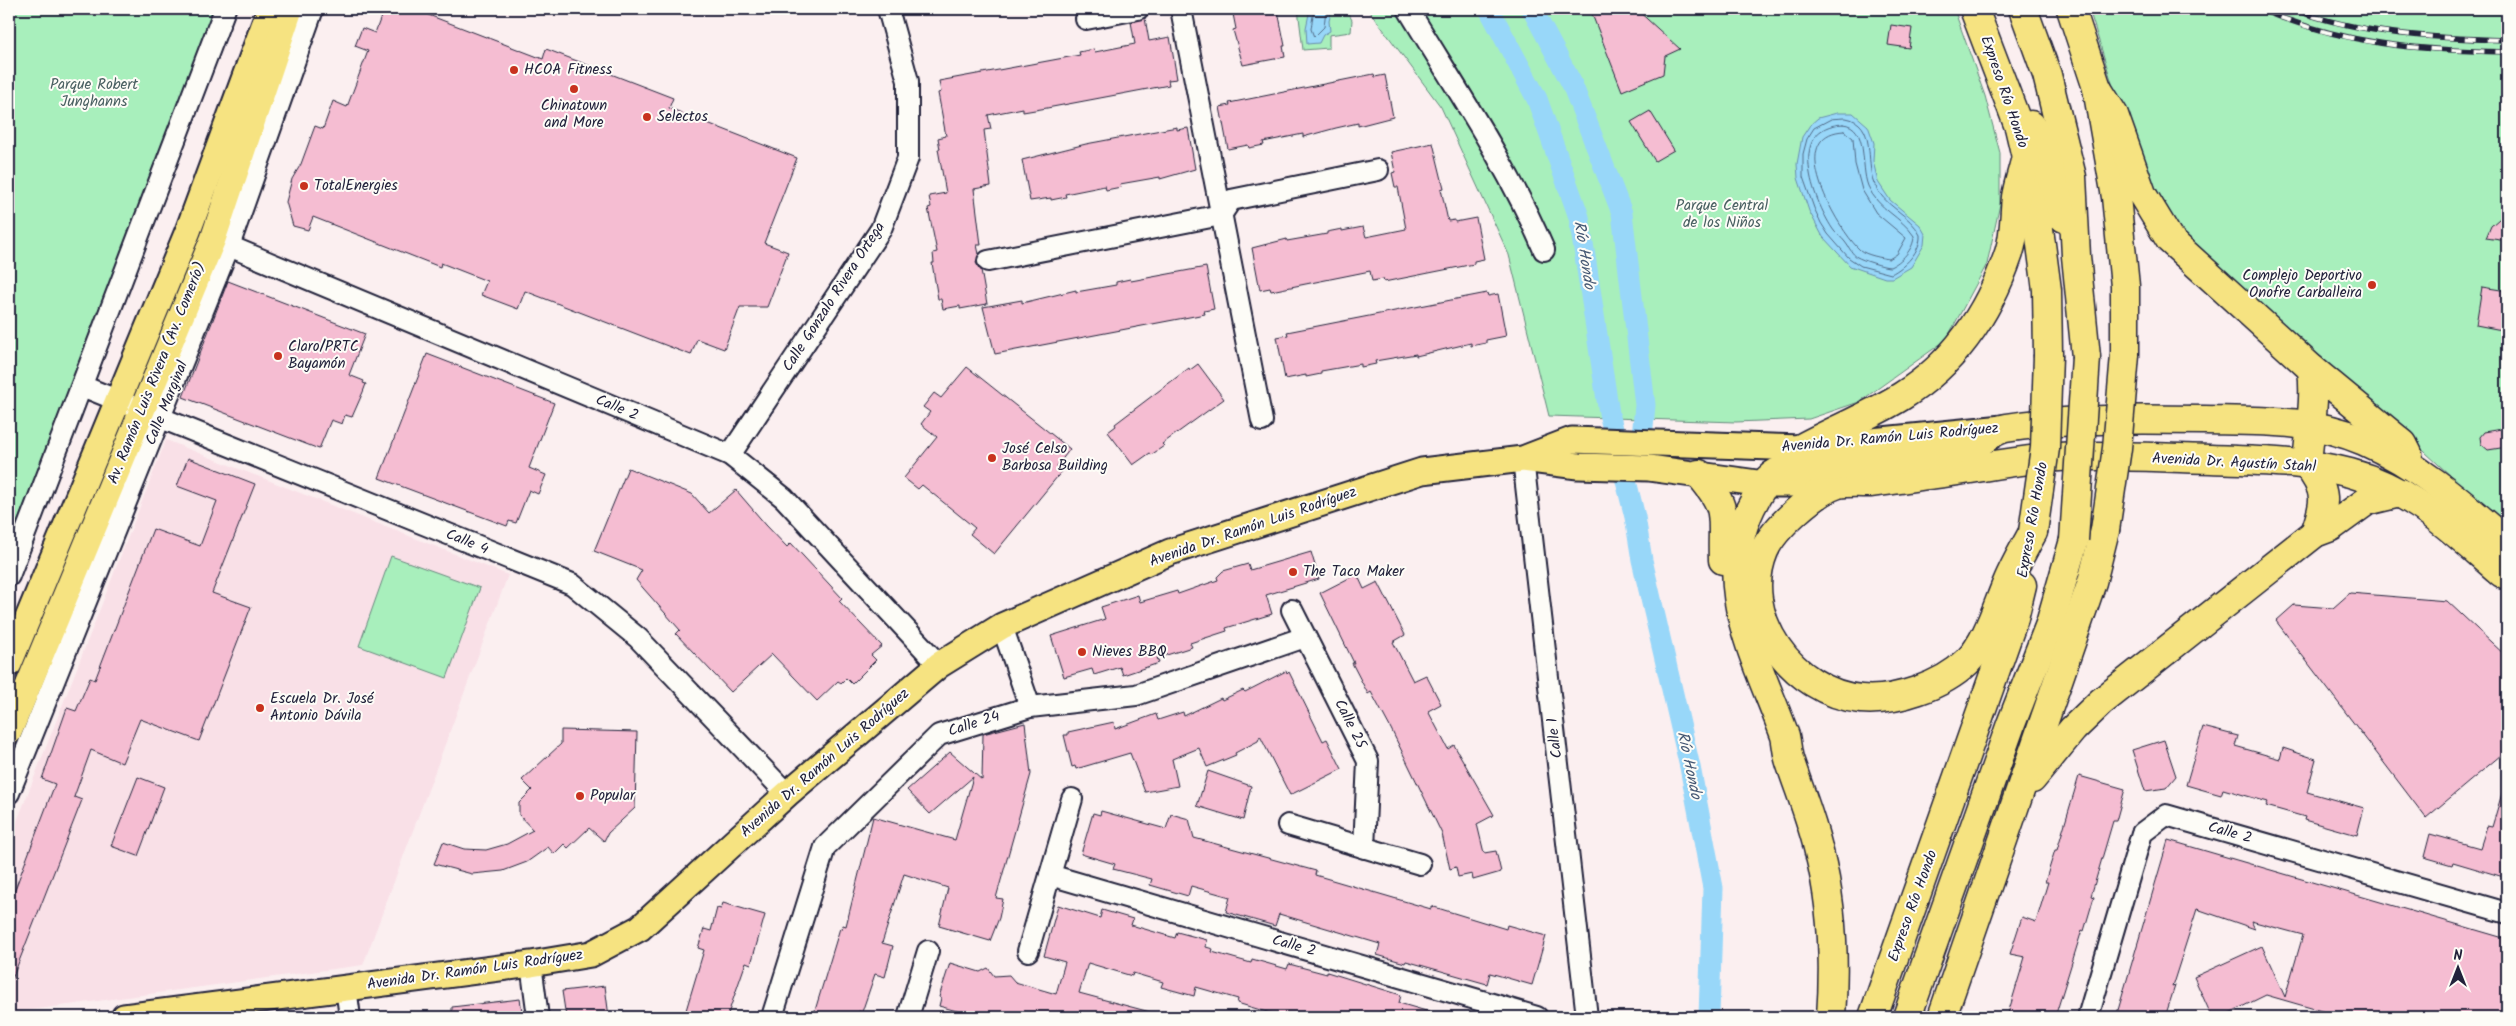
<svg xmlns="http://www.w3.org/2000/svg" width="2516" height="1026" font-family="Kalam,sans-serif">
<style>
.built{fill:#f9e0e7}
.green{fill:#a8efbc;stroke:#65887c}
.water{fill:#98d7f9;stroke:#698fad}
.lines{fill:none;stroke-linecap:round;stroke-linejoin:round}
.shore{stroke:#516a87;stroke-width:1}
.canal{stroke:#98d7f9;stroke-width:21}
.building{fill:#f5bdd2;stroke:#22223b}
.minor-casing{stroke:#22223b;stroke-width:24}
.major-casing{stroke:#22223b;stroke-width:29}
.highway-casing{stroke:#22223b;stroke-width:31}
.minor{stroke:#fdfcf7;stroke-width:20}
.major{stroke:#f6e381;stroke-width:25}
.highway{stroke:#f6e381;stroke-width:28}
.rail-casing{stroke:#22223b;stroke-width:5.5}
.rail{stroke:#fdfcf7;stroke-width:4;stroke-dasharray:11;stroke-linecap:butt}
.highway-bridge-casing{stroke:#22223b;stroke-width:31;stroke-linecap:butt}
.highway-bridge{stroke:#f6e381;stroke-width:28}
.poi-dot{fill:#c8321e;stroke:#fdfcf7;stroke-width:2}
.labels{text-anchor:middle;dominant-baseline:central;stroke-width:4;stroke-linejoin:round;paint-order:stroke}
.poi-label{font-size:15px;fill:#22223b;stroke:#fdfcf7;text-anchor:start}
.park-label{font-size:15px;fill:#4a6062;stroke:#fdfcf7}
.street-label{font-size:15px;fill:#22223b;stroke:#fdfcf7}
.water-label{font-size:16px;font-style:italic;fill:#455874;stroke:#fdfcf7}
</style>
<rect width="100%" height="100%" fill="#fbeff0"/>
<filter id="ink" filterUnits="userSpaceOnUse"><feTurbulence type="fractalNoise" baseFrequency=".02" numOctaves="2"/><feDisplacementMap in="SourceGraphic" scale="10" xChannelSelector="R" yChannelSelector="G"/><feConvolveMatrix kernelMatrix="1 2 1 2 8 2 1 2 1" color-interpolation-filters="sRGB"/></filter>
<g filter="url(#ink)">
<path class="built" d="M166 440 508 575 363 965 9 1013V842Z"/>
<g class="green">
<path d="M9 9H220L9 543Z"/>
<path d="M1298 9H1349L1347 11 1352 20 1351 32 1329 35V48L1303 50Z"/>
<path d="M1368 9H1954L1985 96 2000 153V204L1987 264 1946 340 1859 402 1809 419 1736 422 1549 416 1509 255 1441 107Z"/>
<path d="M2089 9H2507V528L2398 427 2178 232 2140 173Z"/>
<path d="M391 556 480 588 447 678 359 646Z"/>
</g>
<g class="water">
<path d="M1310 9H1332L1329 21 1330 31 1323 35 1319 43 1307 44 1306 28Z"/>
<path d="M1837 113H1853L1868 126 1874 143 1873 161 1878 182 1890 200 1920 225 1925 234 1924 245 1911 267 1892 278H1885L1850 266 1823 237 1809 211 1798 178 1797 164 1802 137 1810 125 1818 118Z"/>
</g>
<g class="lines">
<g class="shore">
<path d="M1314 9 1311 29 1314 37 1324 27 1326 9"/>
<path d="M1846 118C1877 123 1865 162 1874 183 1883 207 1911 214 1920 235 1921 251 1905 267 1891 274L1861 266 1849 258 1828 234 1821 223 1814 208 1803 177V154L1807 139 1814 128 1831 119Z"/>
<path d="M1843 124C1869 126 1860 166 1868 186 1878 210 1901 216 1914 236 1914 249 1901 262 1890 267 1884 267 1862 260 1857 257 1852 254 1849 247 1845 242 1842 237 1835 234 1832 228 1814 200 1785 127 1843 124Z"/>
<path d="M1844 131 1853 138 1855 164 1862 190 1876 213 1906 238 1897 254 1889 259C1882 258 1866 255 1860 250 1838 230 1782 134 1844 131Z"/>
</g>
<g class="canal">
<path d="M1489 9 1537 99 1579 217 1609 413 1635 517 1642 560 1690 767 1713 888 1709 1017"/>
<path d="M1532 9 1572 84 1622 213 1645 405 1640 459"/>
</g>
</g>
<g class="building">
<path d="M384 9H413L543 59 546 49 673 98 669 108 797 158 764 243 788 252 767 307H740L724 349 697 339 691 355 525 291 518 309 481 295 487 281 441 263 440 267 313 217 308 230 293 226 286 202 292 179 301 164 315 126 323 129 333 101 347 107 368 51 355 46 362 28 375 33Z"/>
<path d="M1232 9 1278 11 1285 46H1283L1285 57 1243 65 1233 30 1236 29Z"/>
<path d="M1590 9H1636L1680 49 1665 56 1663 74 1622 91Z"/>
<path d="M1145 18 1149 41 1170 37 1177 79 1168 80 1169 85 1047 108 1023 112V108L988 115 991 129 984 130 991 186 974 189 981 245H977L979 254 976 263 981 270 987 304 960 309V306L943 309 941 299H938L932 263H934L933 253 937 252 928 208 931 207 929 196 946 193 938 149H940L938 138 946 136 938 93 941 92 939 81 1080 55 1079 52 1094 49 1095 52 1135 44 1131 22Z"/>
<path d="M1891 25 1912 28 1909 48 1888 45Z"/>
<path d="M1374 74 1375 77 1385 75 1393 117 1358 126V123L1336 128 1303 137V134L1263 142 1264 145 1249 148 1248 145 1228 149 1220 107 1230 105 1229 103Z"/>
<path d="M1650 111 1674 150 1655 161 1631 122Z"/>
<path d="M1177 127V130L1188 128 1195 169 1160 179V177L1120 184 1121 187 1106 190 1105 186 1065 194 1066 197 1051 200V198L1030 201 1022 160 1086 144Z"/>
<path d="M1433 143 1444 188 1441 189 1448 221 1455 220V222L1476 218 1484 259 1474 261V264L1384 282 1383 279 1372 281 1370 271 1271 291 1270 288 1260 290 1252 248 1287 239V241L1327 234V232L1342 229V231L1363 227 1366 237 1406 229 1398 187H1395L1392 173 1395 172 1391 152Z"/>
<path d="M2507 212V241L2486 238 2491 226Z"/>
<path d="M1206 267 1214 309 1204 311 1205 314 995 354 983 307 1022 300V303L1076 290V292L1116 285V282L1130 279 1131 281Z"/>
<path d="M228 281 365 334 349 375 364 381 363 383 366 384 363 392 352 417 345 415 342 424 331 420 319 449 183 397Z"/>
<path d="M2482 287 2507 291V331L2476 325Z"/>
<path d="M1487 293 1488 296 1498 294 1506 336 1486 340V343L1471 346V343L1416 356V354L1375 361 1376 364 1361 367V364L1321 371V374L1306 377V375L1285 379 1277 337 1288 335 1287 332Z"/>
<path d="M427 354 554 403 529 468 546 475 538 494 529 490 516 523 509 521 507 526 379 478Z"/>
<path d="M1198 364 1224 399 1162 444 1164 446 1151 455 1150 453 1133 465 1108 432 1116 426 1115 424 1189 368 1190 370Z"/>
<path d="M967 367 1070 449 1057 466 1062 471 994 554 970 534 975 528 922 485 918 489 904 478 937 437 921 424 930 412 923 407 934 393 941 398Z"/>
<path d="M2507 428V447L2488 450 2481 444 2480 437 2484 432Z"/>
<path d="M188 458 255 484 212 593 251 607 199 741 140 719 122 763 91 750 74 797 82 800 9 987V905L55 784 42 779 67 708 76 711 90 678 95 680 153 529 200 546 217 501 177 486Z"/>
<path d="M628 468 692 494 709 513 736 490 766 525 787 547 791 543 842 598 839 601 882 646 871 655 876 660 852 684 846 678 841 683 838 681 817 701 772 654 731 692 676 634 680 630 636 580 642 570 594 551Z"/>
<path d="M1311 552 1319 579 1266 595 1272 614 1226 628 1227 631 1190 643 1192 647 1157 658 1159 663 1123 675 1120 667 1094 675 1092 669 1064 677 1051 636 1105 619 1101 607 1138 595 1140 602 1177 591 1178 594 1218 580 1217 577 1223 571 1248 564 1250 570Z"/>
<path d="M1357 574 1364 589 1378 582 1405 635 1393 642 1413 681 1426 675 1441 704 1428 711 1448 749 1454 745 1494 815 1477 824 1484 853 1496 851 1501 872 1473 880 1472 874 1458 877 1456 867 1450 869 1442 834 1391 729 1371 692 1368 694 1352 663H1354L1320 593Z"/>
<path d="M2350 593 2447 601 2507 657V750L2426 818 2276 621 2294 605 2333 608Z"/>
<path d="M1286 671 1287 674 1289 672 1323 741 1327 739 1342 769 1290 795 1260 736 1258 741 1235 753 1236 755 1207 767 1199 748 1172 759 1178 786 1145 792 1130 753 1076 769 1075 766 1072 767 1064 735H1068V732L1114 722 1115 729 1156 714 1158 720 1183 712 1184 716 1221 698 1222 700 1243 690 1245 692Z"/>
<path d="M1025 723 1031 774 996 898 1003 899 999 918 990 941 939 926 948 888 904 874 882 943 893 946 885 977 875 974 862 1012 859 1011 857 1017H813L840 928 842 929 843 925 846 926 873 817 955 840 973 777 930 814 907 790 950 752 982 780 983 734Z"/>
<path d="M2203 727 2238 736 2235 746 2280 759 2283 748 2316 759 2307 792 2364 808 2357 835 2304 820 2305 817 2266 806 2268 802 2223 789 2221 795 2186 785Z"/>
<path d="M561 730 637 732 635 808 608 833 604 841 589 828 568 848 564 844 554 854 548 847 527 862 503 871 472 874 434 864 443 842 464 849 486 850 507 844 533 830 519 815V803L532 790 522 780 561 744Z"/>
<path d="M2164 740 2176 776 2166 788 2145 791 2132 750Z"/>
<path d="M1208 771 1251 786 1243 820 1197 806Z"/>
<path d="M2079 776 2125 789 2116 821H2113L2091 896 2094 897 2084 931 2082 930 2055 1017H2007L2025 957 2010 954 2022 917 2036 922 2048 882H2045L2055 850H2057Z"/>
<path d="M138 777 164 787 138 856 111 846Z"/>
<path d="M2503 790 2507 791V878L2453 862 2452 865 2424 857 2430 834 2480 848 2487 826 2492 827Z"/>
<path d="M1101 811 1166 829 1171 814 1189 819 1194 838 1316 871 1315 875 1431 909V906L1506 929 1507 925 1546 936 1532 985 1490 973 1487 984 1406 961 1405 963 1377 955 1380 944 1279 914 1275 926 1226 912 1230 897 1191 886 1188 896 1150 885 1152 879 1113 869 1115 864 1081 854 1093 813 1100 815Z"/>
<path d="M2168 840 2507 939V1017H2334L2324 1014 2325 1012 2266 995 2221 1017H2212L2194 977 2262 946 2285 997 2303 935 2251 921 2255 929 2197 909 2172 987 2175 986 2165 1017H2116Z"/>
<path d="M723 903 765 915 751 964 746 962 727 1017H684L704 950 698 948 704 929 711 931 717 908 721 909Z"/>
<path d="M1058 905 1100 918 1102 910 1133 919 1131 925 1175 938 1177 932 1207 940 1206 947 1213 949 1212 952 1251 963 1252 959 1287 969 1289 964 1327 974V972L1401 995 1399 1003 1433 1013 1432 1017H1284L1237 1003 1238 999 1196 987 1194 996 1161 987 1163 982 1133 973 1132 976 1088 963 1079 993 1150 1012 1149 1017H978L939 1006 941 998 939 997 950 963 980 972 988 968 994 976 1009 975 1015 982 1056 994 1065 962 1044 956Z"/>
<path d="M605 986 609 1017H566L562 991Z"/>
<path d="M520 999 523 1017H452V1007Z"/>
</g>
<g class="lines">
<g class="minor-casing">
<g id="minor">
<path d="M1181 9 1262 421"/>
<path d="M1408 9C1455 87 1508 165 1544 250"/>
<path d="M1086 19 1138 9"/>
<path d="M229 246 730 455 784 498 939 665"/>
<path d="M988 261 1221 215 1231 200 1378 170"/>
<path d="M82 386 572 584 638 638 787 794"/>
<path d="M730 455 881 229 908 158V81L888 9"/>
<path d="M1523 459 1587 1017"/>
<path d="M9 576 225 9"/>
<path d="M1292 610 1368 761 1364 848"/>
<path d="M1002 626 1030 707"/>
<path d="M9 793 229 246 313 9"/>
<path d="M1288 825 1420 864"/>
<path d="M1050 875 1537 1017"/>
<path d="M1028 951 1072 799"/>
<path d="M531 964 538 1017"/>
<path d="M346 988 350 1017"/>
<path d="M772 1017 825 847 939 735 1030 707 1136 695 1305 637"/>
<path d="M908 1017 928 951"/>
<path d="M2088 1017 2142 833 2166 815 2507 913"/>
</g>
</g>
<g class="major-casing">
<g id="major">
<path d="M1528 457 1572 440 1801 448 2003 428"/>
<path d="M9 664 188 231 270 9"/>
<path d="M9 732 213 239 290 9"/>
<path d="M124 1017 531 964 591 954 640 928 787 794 939 665 1002 626 1170 552 1422 471 1523 459 1578 466 1649 468 1764 484H1837"/>
</g>
</g>
<g class="highway-casing">
<g id="highway">
<path d="M1974 9 2019 127 2026 157 2039 229 2047 290 2048 355"/>
<path d="M2023 9 2047 75 2072 177 2076 256 2086 357"/>
<path d="M2071 9 2097 88 2116 197 2125 286V355"/>
<path d="M2097 88 2114 115 2142 194 2170 240 2312 369 2403 444 2408 454"/>
<path d="M2031 125 2040 140 2064 218"/>
<path d="M2312 369C2316 402 2309 433 2307 465 2328 492 2326 501 2315 533"/>
<path d="M1801 448C1834 430 1870 416 1902 396 1955 363 1989 312 2009 253 2015 235 2014 216 2016 197 2018 184 2023 170 2026 157"/>
<path d="M1699 474C1731 511 1721 515 1723 560"/>
<path d="M2033 532C2024 549 2014 566 2007 583 1996 609 1987 642 1967 662 1942 686 1895 702 1861 699 1793 693 1737 616 1764 551 1773 529 1815 491 1838 484 1848 482 1860 483 1870 483 1889 481 1908 478 1927 475 1971 470 2014 460 2059 457 2109 454 2161 458 2211 459 2257 461 2306 461 2350 473 2414 490 2454 532 2502 573L2507 575"/>
<path d="M2032 779 2073 729 2101 702 2315 533 2331 527 2367 501 2400 493"/>
<path d="M1831 1017C1835 962 1833 906 1819 852 1812 821 1800 792 1790 762 1787 754 1787 745 1785 736 1757 658 1709 580 1756 498 1764 484 1770 472 1787 469 1848 466 1907 462 1966 448 1981 445 1992 430 2006 428 2072 418 2139 419 2205 420 2258 421 2314 419 2364 441 2419 465 2462 503 2507 542"/>
<path d="M1873 1017 2014 618 2022 585"/>
<path d="M1907 1017 2011 724 2050 624 2074 540"/>
<path d="M1942 1017 2092 582 2105 530"/>
</g>
</g>
<use href="#minor" class="minor"/>
<use href="#major" class="major"/>
<use href="#highway" class="highway"/>
<g class="rail-casing">
<g id="rail">
<path d="M2259 9C2346 45 2415 50 2507 52"/>
<path d="M2292 9C2362 35 2434 38 2507 40"/>
</g>
</g>
<use href="#rail" class="rail"/>
<g class="highway-bridge-casing">
<g id="highway-bridge">
<path d="M2105 530 2117 448 2125 355"/>
<path d="M2033 532 2045 448 2048 355"/>
<path d="M2074 540 2086 357"/>
</g>
</g>
<use href="#highway-bridge" class="highway-bridge"/>
</g>
</g>
<g class="poi-dot">
<circle cx="514" cy="70" r="5"/>
<circle cx="574" cy="89" r="5"/>
<circle cx="647" cy="117" r="5"/>
<circle cx="304" cy="186" r="5"/>
<circle cx="2372" cy="285" r="5"/>
<circle cx="278" cy="356" r="5"/>
<circle cx="992" cy="458" r="5"/>
<circle cx="1293" cy="572" r="5"/>
<circle cx="1082" cy="652" r="5"/>
<circle cx="260" cy="708" r="5"/>
<circle cx="580" cy="796" r="5"/>
</g>
<g class="labels">
<g class="poi-label">
<text x="524" y="70">HCOA Fitness</text>
<text x="574" y="106" text-anchor="middle">Chinatown<tspan x="574" dy="17">and More</tspan></text>
<text x="657" y="117">Selectos</text>
<text x="314" y="186">TotalEnergies</text>
<text x="2362" y="276" text-anchor="end">Complejo Deportivo<tspan x="2362" dy="17">Onofre Carballeira</tspan></text>
<text x="288" y="347">Claro/PRTC<tspan x="288" dy="17">Bayamón</tspan></text>
<text x="1002" y="449">José Celso<tspan x="1002" dy="17">Barbosa Building</tspan></text>
<text x="1303" y="572">The Taco Maker</text>
<text x="1092" y="652">Nieves BBQ</text>
<text x="270" y="699">Escuela Dr. José<tspan x="270" dy="17">Antonio Dávila</tspan></text>
<text x="590" y="796">Popular</text>
</g>
<g class="park-label">
<text x="94" y="85">Parque Robert<tspan x="94" dy="17">Junghanns</tspan></text>
<text x="1722" y="206">Parque Central<tspan x="1722" dy="17">de los Niños</tspan></text>
</g>
<g class="street-label">
<text transform="translate(2004 92) rotate(71)">Expreso Río Hondo</text>
<text transform="translate(834 297) rotate(-57)">Calle Gonzalo Rivera Ortega</text>
<text transform="translate(157 373) rotate(-68)">Av. Ramón Luis Rivera (Av. Comerío)</text>
<text transform="translate(167 403) rotate(-68)">Calle Marginal</text>
<text transform="translate(617 408) rotate(23)">Calle 2</text>
<text transform="translate(1890 438) rotate(-5)">Avenida Dr. Ramón Luis Rodríguez</text>
<text transform="translate(2234 463) rotate(3)">Avenida Dr. Agustín Stahl</text>
<text transform="translate(2033 520) rotate(-80)">Expreso Río Hondo</text>
<text transform="translate(1253 527) rotate(-19)">Avenida Dr. Ramón Luis Rodríguez</text>
<text transform="translate(467 542) rotate(22)">Calle 4</text>
<text transform="translate(974 724) rotate(-18)">Calle 24</text>
<text transform="translate(1350 724) rotate(63)">Calle 25</text>
<text transform="translate(1555 738) rotate(-97)">Calle 1</text>
<text transform="translate(825 763) rotate(-41)">Avenida Dr. Ramón Luis Rodríguez</text>
<text transform="translate(2230 833) rotate(16)">Calle 2</text>
<text transform="translate(1913 906) rotate(-70)">Expreso Río Hondo</text>
<text transform="translate(1294 946) rotate(16)">Calle 2</text>
<text transform="translate(475 970) rotate(-8)">Avenida Dr. Ramón Luis Rodríguez</text>
</g>
<g class="water-label">
<text transform="translate(1584 255) rotate(81)">Río Hondo</text>
<text transform="translate(1689 765) rotate(78)">Río Hondo</text>
</g>
</g>
<rect width="2516" height="1026" fill="none" stroke="#fdfcf7" stroke-width="30"/>
<rect x="15" y="15" width="2486" height="996" fill="none" stroke="#22223b" stroke-width="2" filter="url(#ink)"/>
<g transform="translate(2458 968)" stroke="#fdfcf7" stroke-width="4" paint-order="stroke">
<path d="M0-4L9 19L0 12L-9 19Z" fill="#22223b"/>
<text y="-8" font-size="14" font-weight="bold" text-anchor="middle" fill="#22223b">N</text>
</g>
</svg>
